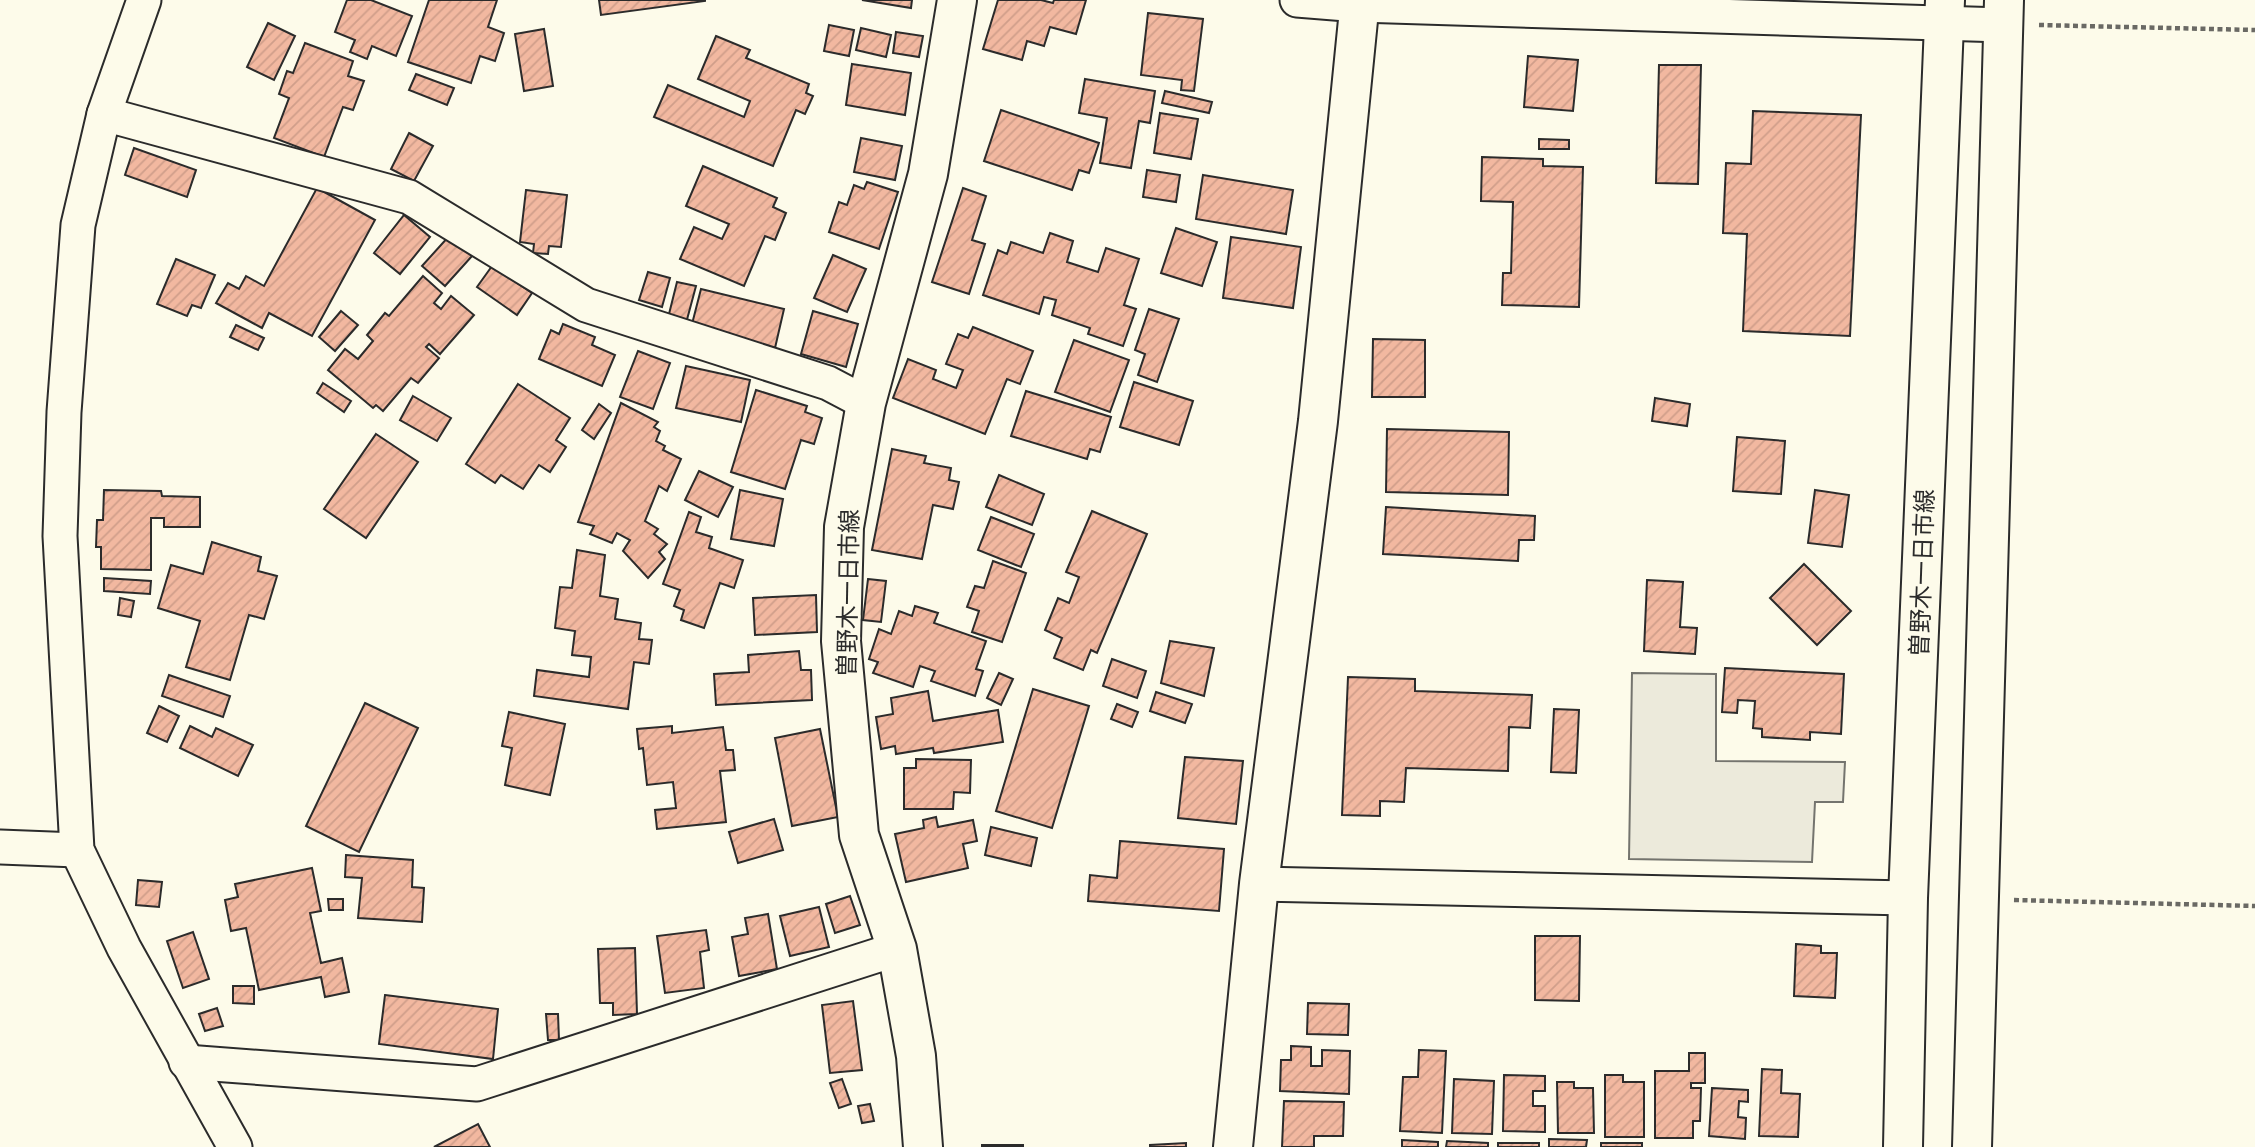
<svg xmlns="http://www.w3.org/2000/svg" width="2255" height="1147" font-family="'Open Sans','Noto Sans JP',sans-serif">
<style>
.parking{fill:#eceadb;stroke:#74746e;stroke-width:2}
.building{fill:url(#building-hatch);stroke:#2b2b2b;stroke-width:2}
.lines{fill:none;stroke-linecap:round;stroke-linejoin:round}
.street-casing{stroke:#2b2b2b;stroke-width:37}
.secondary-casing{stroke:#2b2b2b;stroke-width:42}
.path{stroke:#6a6964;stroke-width:4.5;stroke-dasharray:5 3.5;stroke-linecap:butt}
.street{stroke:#fdfbea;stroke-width:33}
.secondary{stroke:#fdfbea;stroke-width:38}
.labels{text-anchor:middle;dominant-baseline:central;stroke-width:5;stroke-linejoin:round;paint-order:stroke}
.street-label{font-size:24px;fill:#2b2b2b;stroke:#fdfbea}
</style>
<defs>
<pattern id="building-hatch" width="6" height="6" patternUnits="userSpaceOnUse" patternTransform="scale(1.75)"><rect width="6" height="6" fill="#f2b8a0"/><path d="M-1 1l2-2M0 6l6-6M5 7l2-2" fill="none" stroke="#d09e8a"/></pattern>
</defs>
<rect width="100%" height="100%" fill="#fdfbea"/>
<path class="parking" d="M1632 673 1716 674V761L1845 762 1843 802H1815L1812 862 1629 859Z"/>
<g class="building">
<path d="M347 0H371L412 16 396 56 372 46 367 59 350 52 355 40 335 32Z"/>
<path d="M429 0H497L488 27 504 33 495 61 480 56 471 83 408 62Z"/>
<path d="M599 0H705V1L601 15Z"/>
<path d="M862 0H912L911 8Z"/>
<path d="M998 0H1041L1053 3 1054 0H1086L1076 34 1050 27 1044 46 1027 41 1022 60 983 49Z"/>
<path d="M1148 13 1203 19 1194 91 1181 90 1182 80 1141 75Z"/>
<path d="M268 23 295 36 274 80 247 67Z"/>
<path d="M829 25 854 30 849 56 824 51Z"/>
<path d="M861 28 891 35 886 57 856 50Z"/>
<path d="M544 29 553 86 524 91 515 34Z"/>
<path d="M896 32 923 36 919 57 893 53Z"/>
<path d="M716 36 750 50 746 58 809 84 806 93 813 96 805 114 796 110 773 166 654 117 668 85 744 117 750 101 698 79Z"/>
<path d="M305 43 353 61 348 76 364 81 353 110 343 107 324 157 274 138 289 98 279 94 287 71 293 73Z"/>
<path d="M1528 56 1578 60 1573 111 1524 107Z"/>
<path d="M852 64 911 73 905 115 846 105Z"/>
<path d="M1659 65H1701L1698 184 1656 183Z"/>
<path d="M416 74 454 88 447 105 409 90Z"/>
<path d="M1085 79 1155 91 1150 123 1139 121 1131 168 1100 163 1107 118 1079 113Z"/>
<path d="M1165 91 1212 102 1209 113 1162 103Z"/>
<path d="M1001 110 1099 143 1089 173 1079 170 1072 190 984 161Z"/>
<path d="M1753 111 1861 115 1850 336 1743 331 1747 234 1723 233 1726 163 1751 164Z"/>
<path d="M1160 113 1198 119 1191 159 1154 153Z"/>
<path d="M409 133 433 146 414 181 391 169Z"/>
<path d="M861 138 902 146 895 180 854 172Z"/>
<path d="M1539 139 1569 140V149H1539Z"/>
<path d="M134 148 196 170 187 197 125 175Z"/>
<path d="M1482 157 1543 159V166L1583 167 1579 307 1502 305 1503 273H1511L1513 202 1481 201Z"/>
<path d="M703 166 777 198 773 207 786 213 775 240 765 236 744 286 680 259 694 227 722 239 729 224 686 206Z"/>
<path d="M1147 170 1180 175 1176 202 1143 197Z"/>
<path d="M1203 175 1293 190 1286 234 1196 219Z"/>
<path d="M867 182 898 192 879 249 829 232 839 202 847 205 854 185 864 189Z"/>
<path d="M317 188 375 220 312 336 269 313 262 328 216 303 228 283 239 289 246 276 264 286Z"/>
<path d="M963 188 986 196 972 240 985 244 969 294 932 282Z"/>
<path d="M526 190 567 195 561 247 549 246 548 254 533 253 534 244 520 242Z"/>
<path d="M404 215 430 237 400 274 374 253Z"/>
<path d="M1176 228 1217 242 1202 286 1161 273Z"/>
<path d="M1050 233 1073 241 1067 262 1098 272 1106 248 1139 259 1124 305 1136 309 1123 346 1088 334 1090 328 1052 315 1056 300 1044 297 1039 314 983 295 998 250 1007 254 1011 242 1043 253Z"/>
<path d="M450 235 472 256 445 286 422 266Z"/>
<path d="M1231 237 1301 247 1293 308 1223 298Z"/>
<path d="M833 255 866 269 847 312 814 298Z"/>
<path d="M176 259 215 275 201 308 192 305 187 316 157 304Z"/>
<path d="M492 266 532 293 517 315 477 287Z"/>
<path d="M648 272 670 278 662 307 639 300Z"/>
<path d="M423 276 442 293 434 303 441 309 451 296 474 315 440 354 429 344 426 347 439 358 418 383 411 378 383 411 376 405 373 408 328 370 345 349 358 359 373 341 367 335 385 313 389 316Z"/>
<path d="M677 282 696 286 685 327 667 322Z"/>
<path d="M701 289 784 309 775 348 691 328Z"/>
<path d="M1149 309 1179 319 1157 382 1138 375 1145 354 1135 350Z"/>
<path d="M341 311 358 325 335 351 319 337Z"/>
<path d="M813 311 858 324 846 367 801 354Z"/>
<path d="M563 324 595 337 592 345 615 355 602 386 539 359 551 330 559 334Z"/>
<path d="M236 325 264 338 258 350 230 337Z"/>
<path d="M973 327 1033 351 1020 384 1007 379 985 434 893 398 908 359 936 370 933 379 956 388 963 370 946 364 958 334 968 338Z"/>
<path d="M1373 339 1425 340V397H1372Z"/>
<path d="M1074 340 1129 360 1110 412 1055 392Z"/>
<path d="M638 351 670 363 653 409 620 397Z"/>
<path d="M686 366 750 380 741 422 676 408Z"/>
<path d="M1134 382 1193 401 1179 445 1120 427Z"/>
<path d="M323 383 351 401 344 412 317 393Z"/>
<path d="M518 384 570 418 556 440 566 447 550 472 539 465 523 489 501 475 495 483 466 464Z"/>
<path d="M756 390 807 406 805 412 822 418 814 444 801 440 785 489 731 472Z"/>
<path d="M1026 391 1111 417 1100 452 1090 449 1087 459 1011 436Z"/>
<path d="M413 396 451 418 437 441 400 420Z"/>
<path d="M1655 398 1690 404 1687 426 1652 421Z"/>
<path d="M621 403 658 422 654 427 660 431 656 441 665 446 663 450 681 459 667 491 659 486 645 521 658 529 654 534 667 544 659 552 665 559 648 578 623 551 630 540 617 533 612 543 590 534 594 526 578 522Z"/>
<path d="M599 404 611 413 594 439 582 430Z"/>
<path d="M1387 429 1509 432 1508 495 1386 492Z"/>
<path d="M376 434 418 462 366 538 324 509Z"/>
<path d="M1737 437 1785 441 1781 494 1733 491Z"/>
<path d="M892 449 926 456 924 463 951 468 949 480 959 482 953 509 933 505 922 559 872 550Z"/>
<path d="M699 471 733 487 718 517 685 500Z"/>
<path d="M999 475 1044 494 1032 525 986 507Z"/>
<path d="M104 490 161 491 162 496 200 497V527H164V518H151V570L101 569V547H96L97 520H103Z"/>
<path d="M740 490 783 499 774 546 731 539Z"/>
<path d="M1815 490 1849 495 1842 547 1808 543Z"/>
<path d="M1386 507 1535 516 1534 540H1519L1518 561 1383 554Z"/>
<path d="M1092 511 1147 534 1097 653 1091 650 1083 670 1054 658 1062 638 1045 630 1058 598 1069 603 1079 577 1066 572Z"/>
<path d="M689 512 701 517 696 532 712 537 709 548 743 560 734 588 720 583 704 628 681 620 684 610 674 606 680 590 663 584Z"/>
<path d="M991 517 1034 534 1021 567 978 550Z"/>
<path d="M212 542 261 557 258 571 277 576 264 619 249 615 230 680 186 667 200 621 158 608 171 565 203 574Z"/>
<path d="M577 550 605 555 600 596 618 599 615 619 641 623 639 639 652 640 649 664 634 662 628 709 534 696 537 670 589 677 591 657 572 655 575 631 555 628 560 587 572 588Z"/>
<path d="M993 561 1026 573 1002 642 972 632 979 611 967 607 975 586 984 588Z"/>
<path d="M1804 564 1851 611 1817 645 1770 598Z"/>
<path d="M104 578 151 581 150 594 104 591Z"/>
<path d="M868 579 886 581 881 622 863 620Z"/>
<path d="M1647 580 1683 582 1680 627 1697 628 1695 654 1644 651Z"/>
<path d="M816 595 817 632 755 635 753 598Z"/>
<path d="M120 598 134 601 131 617 118 615Z"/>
<path d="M915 606 938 613 934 623 986 641 976 669 983 671 975 696 931 681 935 671 920 666 913 687 873 673 878 662 869 659 879 629 891 634 899 611 912 616Z"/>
<path d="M1170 641 1214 648 1204 696 1161 683Z"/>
<path d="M799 651 801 670H811L812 700 716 705 714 674 749 672 748 655Z"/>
<path d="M1112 659 1146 671 1137 698 1103 686Z"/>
<path d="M1725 668 1844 674 1841 734 1810 732V740L1762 737V729L1753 728 1755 701 1738 700 1737 713 1722 712Z"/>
<path d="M999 673 1013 679 1001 705 987 698Z"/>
<path d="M169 675 230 696 223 717 162 696Z"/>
<path d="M1348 677 1415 679V691L1532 695 1530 728 1509 727 1508 771 1406 768 1404 802 1380 801V816L1342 815Z"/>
<path d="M1033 689 1089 706 1052 828 996 811Z"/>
<path d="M928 691 933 721 998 710 1003 742 934 753 933 748 896 754 895 746 881 749 876 717 893 714 891 698Z"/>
<path d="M1156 692 1192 704 1185 723 1150 711Z"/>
<path d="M365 703 418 728 359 852 306 826Z"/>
<path d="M1117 704 1138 712 1132 727 1111 719Z"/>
<path d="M159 706 179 716 167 742 147 733Z"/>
<path d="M1554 709 1579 710 1576 773 1551 772Z"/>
<path d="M509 712 565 724 550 795 505 785 512 748 502 746Z"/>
<path d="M190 726 212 737 216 728 253 745 238 776 180 748Z"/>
<path d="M672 726V733L723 727 726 750H733L735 770 720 771 726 822 657 829 655 810 676 808 673 782 647 785 643 748 639 749 637 729Z"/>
<path d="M820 729 838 817 792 826 775 738Z"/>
<path d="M1185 757 1243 761 1236 824 1178 818Z"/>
<path d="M916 759 971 760 970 793 954 792 953 809H904V768H916Z"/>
<path d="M936 817 938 827 973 820 977 841 963 844 968 868 906 882 895 834 924 828 923 820Z"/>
<path d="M774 819 783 850 738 863 729 832Z"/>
<path d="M991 827 1037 838 1031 866 985 855Z"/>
<path d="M1120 841 1224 849 1219 911 1088 901 1090 875 1117 878Z"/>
<path d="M346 855 413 860 412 887 424 888 422 922 358 918 362 878 345 877Z"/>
<path d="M312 868 321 911 310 913 321 963 342 958 349 992 325 997 321 977 259 990 246 928 231 931 225 900 238 897 235 884Z"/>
<path d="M138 880 162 882 159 907 136 905Z"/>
<path d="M850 896 860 925 835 933 826 904Z"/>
<path d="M328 899H343V910H329Z"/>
<path d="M819 907 829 947 790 956 780 916Z"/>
<path d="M768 914 777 969 739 976 732 937 748 934 745 918Z"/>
<path d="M706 930 709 950 700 952 704 988 665 993 657 936Z"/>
<path d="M193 932 209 979 183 988 167 941Z"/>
<path d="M1535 936H1580L1579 1001 1535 1000Z"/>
<path d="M1796 944 1821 946V953H1837L1835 998 1794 996Z"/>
<path d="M635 948 637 1014 613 1015V1003H600L598 949Z"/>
<path d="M233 986H254V1004L233 1003Z"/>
<path d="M385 995 498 1009 493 1059 379 1044Z"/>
<path d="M853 1001 862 1070 830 1073 822 1005Z"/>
<path d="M1308 1003 1349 1004 1348 1035 1307 1034Z"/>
<path d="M217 1008 223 1026 205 1031 199 1014Z"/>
<path d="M546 1014H558L559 1040H548Z"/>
<path d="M1291 1046 1311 1047V1066H1322V1050L1350 1051 1349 1094 1280 1091 1281 1060H1291Z"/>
<path d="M1419 1050 1446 1051 1442 1133 1400 1131 1403 1077H1418Z"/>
<path d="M1689 1053H1705V1083H1691V1088H1701L1700 1121H1693V1138H1655V1071H1689Z"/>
<path d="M1762 1069 1782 1070 1781 1093 1800 1094 1798 1137 1759 1136Z"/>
<path d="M1504 1075 1545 1076V1091H1533V1106H1545V1132L1503 1131Z"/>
<path d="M1605 1075H1623V1082H1644V1137H1605Z"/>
<path d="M842 1079 851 1104 839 1108 830 1083Z"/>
<path d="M1454 1079 1494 1081 1492 1134 1452 1133Z"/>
<path d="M1557 1082H1574V1088H1593L1594 1133H1558Z"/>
<path d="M1712 1088 1748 1090V1102L1739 1101 1738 1117 1746 1118 1745 1139 1709 1136Z"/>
<path d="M1284 1101 1344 1102 1343 1136H1314V1147H1282Z"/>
<path d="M870 1104 874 1121 862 1123 858 1106Z"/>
<path d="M478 1124 490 1147H434Z"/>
<path d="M1549 1139 1587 1140 1586 1147H1549Z"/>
<path d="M1402 1140 1438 1142V1147H1402Z"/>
<path d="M1447 1141 1488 1143V1147H1446Z"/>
<path d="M1186 1143V1147H1150V1145Z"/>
<rect x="1498" y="1143" width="41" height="4"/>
<rect x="1601" y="1143" width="41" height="4"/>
<rect x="982" y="1145" width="41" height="2"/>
</g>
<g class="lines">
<g class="street-casing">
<g id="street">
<path d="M144 0 104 114 78 225 64 412 60 536 77 850 124 948 235 1147"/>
<path d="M1297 0 1359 5 2003 25"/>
<path d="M104 114 409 197 586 305 828 383 866 403"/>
<path d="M0 847 77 850"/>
<path d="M1259 884 1908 898"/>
<path d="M186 1062 477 1084 897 949"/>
</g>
</g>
<g class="secondary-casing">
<g id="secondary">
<path d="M923 1147 916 1056 897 949 859 835 841 641 844 527 866 403 928 174 957 0"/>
<path d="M1233 1147 1259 884 1318 421 1360 0"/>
<path d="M1903 1147 1908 898 1945 0"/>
<path d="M1972 1147 2004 0"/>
</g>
</g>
<g class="path">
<path d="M2039 25 2255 30"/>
<path d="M2014 900 2255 906"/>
</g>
<use href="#street" class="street"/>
<use href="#secondary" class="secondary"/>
</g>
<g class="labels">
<g class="street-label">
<text transform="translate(1921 573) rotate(-88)">曽野木一日市線</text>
<text transform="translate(847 593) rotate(-89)">曽野木一日市線</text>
</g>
</g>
</svg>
